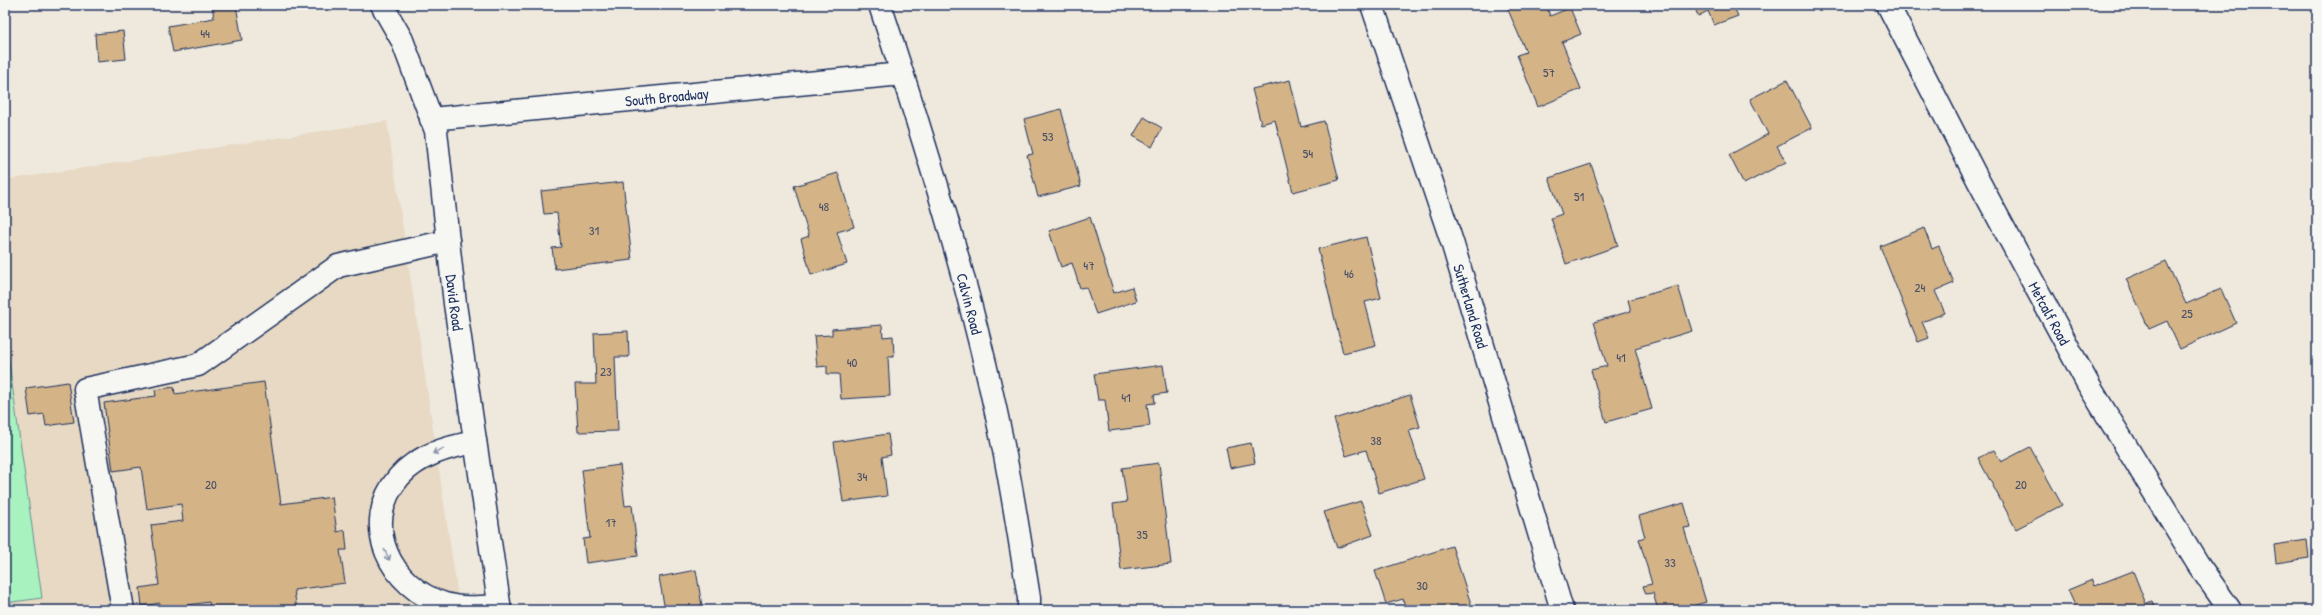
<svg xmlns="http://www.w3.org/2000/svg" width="2322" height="615" font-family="'Patrick Hand',sans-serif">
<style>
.built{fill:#e7d9c3}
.green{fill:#a8f2c0;stroke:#62908f}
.building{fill:#d4b487;stroke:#1b2f5e}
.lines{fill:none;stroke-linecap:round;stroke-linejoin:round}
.minor-casing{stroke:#1b2f5e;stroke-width:25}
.minor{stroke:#f6f6f2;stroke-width:22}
.oneway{stroke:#8892a8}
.labels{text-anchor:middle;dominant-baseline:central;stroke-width:3.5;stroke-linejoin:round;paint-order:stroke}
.number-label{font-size:13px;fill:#495068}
.street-label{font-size:15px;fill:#1b2f5e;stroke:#f6f6f2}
</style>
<rect width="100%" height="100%" fill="#efe9dd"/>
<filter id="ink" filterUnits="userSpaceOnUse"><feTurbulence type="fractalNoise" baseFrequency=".025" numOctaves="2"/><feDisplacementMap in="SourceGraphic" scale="8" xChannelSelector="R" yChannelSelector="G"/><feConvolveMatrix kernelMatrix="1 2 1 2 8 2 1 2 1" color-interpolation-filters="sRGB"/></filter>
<g filter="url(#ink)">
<path class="built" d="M387 121 460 610H5V603L42 598 5 334V180Z"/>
<path class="green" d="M5 334 42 598 5 603Z"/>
<g class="building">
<path d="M212 5H236L242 40 173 52 168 26 214 18Z"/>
<path d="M1506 5H1546L1550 16 1570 8 1581 34 1562 42 1581 89 1538 107 1517 55 1526 52Z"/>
<path d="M1694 5H1733L1738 16 1714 25 1708 11 1698 16Z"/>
<path d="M123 31 126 59 97 62 95 34Z"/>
<path d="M1290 80 1301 127 1324 121 1339 180 1293 192 1275 120 1261 124 1252 89Z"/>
<path d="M1787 80 1812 128 1777 146 1786 162 1744 184 1729 155 1768 134 1750 99Z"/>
<path d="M1061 109 1081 186 1038 197 1027 155 1033 154 1024 119Z"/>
<path d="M1144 117 1162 128 1152 147 1133 136Z"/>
<path d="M1591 164 1618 246 1566 264 1551 218 1562 214 1549 178Z"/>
<path d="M838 173 854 227 837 232 847 264 811 275 801 239 809 236 794 186Z"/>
<path d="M623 182 632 260 555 269 552 248 561 247 557 213 544 214 541 191Z"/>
<path d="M1090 217 1114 293 1132 287 1136 301 1096 314 1086 287 1080 288 1072 263 1061 267 1049 231Z"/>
<path d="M1924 228 1932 249 1939 246 1954 283 1935 291 1945 313 1922 322 1929 338 1918 342 1880 246Z"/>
<path d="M1366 237 1381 298 1365 302 1376 345 1343 353 1318 249Z"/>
<path d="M2166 261 2186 304 2221 289 2236 323 2180 349 2167 321 2149 329 2126 279Z"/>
<path d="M1678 286 1692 331 1635 348 1652 409 1606 422 1591 370 1607 366 1594 322 1631 311 1628 300Z"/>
<path d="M882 325 883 337 893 336 894 357H888L890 396 841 399 839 374H827V366L817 367 814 336 832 335V329Z"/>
<path d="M628 331 629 357H615L618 431 578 432 575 384H596L594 333Z"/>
<path d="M1163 365 1167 393 1154 395 1155 403 1147 404 1150 426 1109 431 1105 400H1098L1094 374Z"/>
<path d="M68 382 74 422 46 426 44 414 30 416 26 388Z"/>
<path d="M264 382 281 504 332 497 337 532 345 530 347 550H340L345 583 294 590 297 610H210L209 602 161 609 160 603 142 606 140 588 159 585 151 525 183 521 181 504 147 509 141 467 113 471 104 403 156 396 155 390 174 387 175 394Z"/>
<path d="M1410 395 1420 427 1409 430 1424 479 1379 493 1366 450 1346 456 1334 419Z"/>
<path d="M888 434 891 455 882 457 887 496 843 502 834 442Z"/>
<path d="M1251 443 1255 463 1230 468 1226 448Z"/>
<path d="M2030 447 2062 505 2016 529 1978 458 1994 450 2001 462Z"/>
<path d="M1159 463 1171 564 1121 570 1113 504 1127 502 1122 468Z"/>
<path d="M620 465 625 506 632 505 638 556 586 563 583 539 590 538 582 470Z"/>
<path d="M1361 501 1373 535 1337 548 1324 512Z"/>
<path d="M1684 503 1691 527 1684 528 1706 602 1679 610H1658L1653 593 1646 594 1643 586 1652 584 1639 539 1645 537 1639 516Z"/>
<path d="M2307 540 2309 558 2276 563 2274 545Z"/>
<path d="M1452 546 1473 610H1406L1403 599 1386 604 1375 571Z"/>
<path d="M696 570 702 606 665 610 659 577Z"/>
<path d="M2133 571 2146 604 2153 602 2156 610H2077L2068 590 2092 580 2094 586Z"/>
<path d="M1172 604 1173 610H1134Z"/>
</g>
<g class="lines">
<g class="minor-casing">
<g id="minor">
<path id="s1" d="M382 5 402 40 436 131 455 304 500 610"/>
<path id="s2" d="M880 5C926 145 970 287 1000 431 1012 486 1020 542 1029 598V610"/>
<path id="s3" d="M1372 5 1452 242 1562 610"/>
<path id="s4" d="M1888 5 1979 182 2088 384 2198 564 2230 610"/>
<path id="s5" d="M431 119 902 74"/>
<path d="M475 442C448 447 418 455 399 477 359 524 390 588 445 604 463 609 481 607 499 606"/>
<path d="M123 610 85 389 198 365 338 266 448 241"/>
</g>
</g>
<use href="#minor" class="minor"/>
</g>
<defs><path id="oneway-shaft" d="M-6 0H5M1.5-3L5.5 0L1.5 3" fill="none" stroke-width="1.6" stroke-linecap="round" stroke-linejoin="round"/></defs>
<g class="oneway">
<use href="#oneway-shaft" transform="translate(438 451) rotate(154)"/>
<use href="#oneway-shaft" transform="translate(387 555) rotate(64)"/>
</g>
</g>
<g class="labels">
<g class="number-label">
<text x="205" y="33">44</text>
<text x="1549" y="72">57</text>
<text x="1048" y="136">53</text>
<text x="1308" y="153">54</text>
<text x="1579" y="196">51</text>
<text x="824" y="206">48</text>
<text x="594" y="230">31</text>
<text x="1089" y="265">47</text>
<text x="1349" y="273">46</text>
<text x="1920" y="287">24</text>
<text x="2187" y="313">25</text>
<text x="1621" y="357">41</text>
<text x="852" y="362">40</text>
<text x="606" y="371">23</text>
<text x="1126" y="397">41</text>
<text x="1376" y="440">38</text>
<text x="862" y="476">34</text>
<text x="211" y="484">20</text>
<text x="2021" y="484">20</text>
<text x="611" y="522">17</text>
<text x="1142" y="534">35</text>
<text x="1670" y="562">33</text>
<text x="1422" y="585">30</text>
</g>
<g class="street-label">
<text stroke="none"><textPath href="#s5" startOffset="237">South Broadway</textPath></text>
<text stroke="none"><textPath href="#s1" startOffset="310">David Road</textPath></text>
<text stroke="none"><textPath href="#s2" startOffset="312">Calvin Road</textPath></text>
<text stroke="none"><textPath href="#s3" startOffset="317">Sutherland Road</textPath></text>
<text stroke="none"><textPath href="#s4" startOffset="348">Metcalf Road</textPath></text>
</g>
</g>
<rect width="2322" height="615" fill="none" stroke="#f6f6f2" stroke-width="20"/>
<rect x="10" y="10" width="2302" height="595" fill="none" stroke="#1b2f5e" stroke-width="1.5" filter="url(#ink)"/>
</svg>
